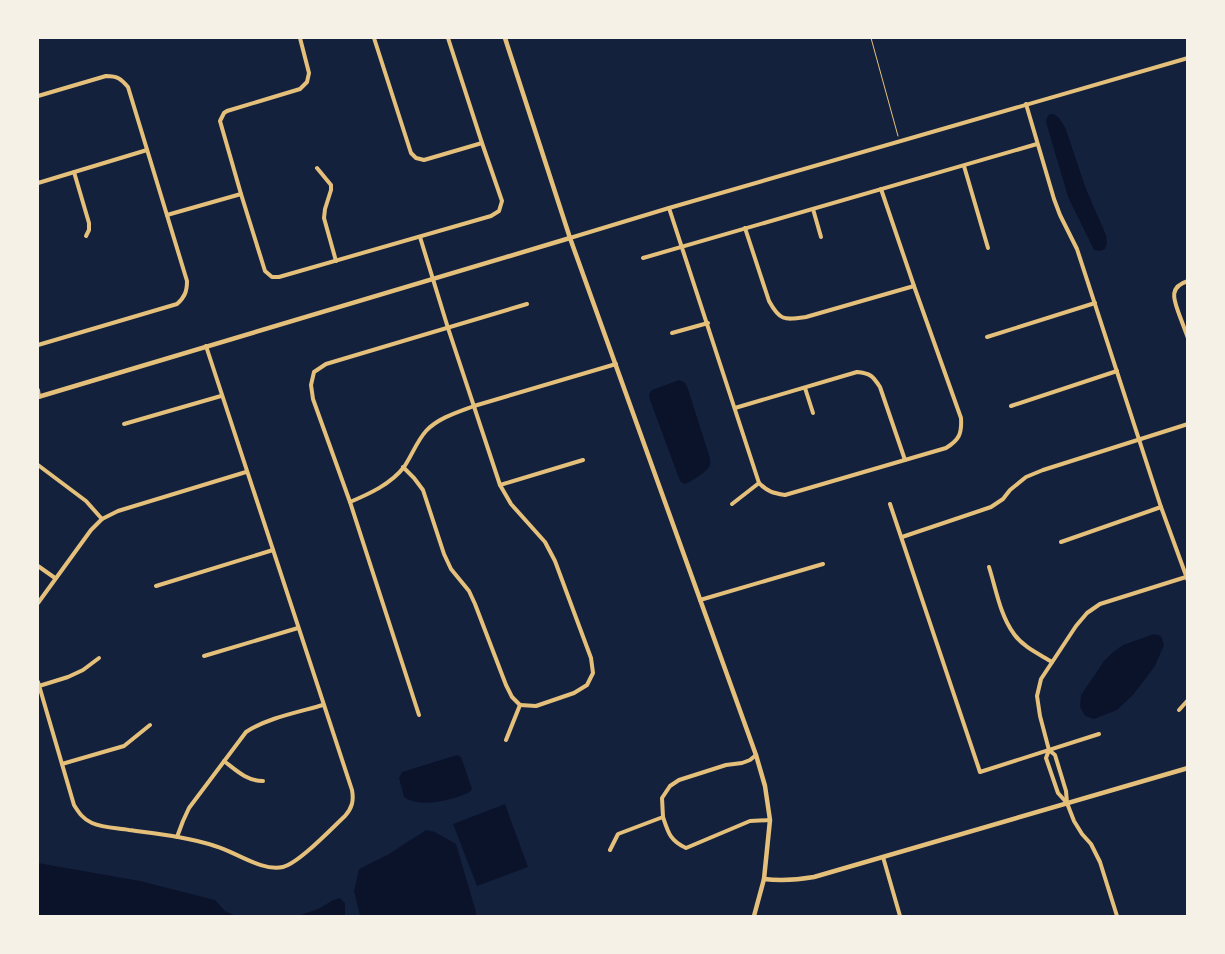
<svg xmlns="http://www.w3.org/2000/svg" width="1225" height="954" font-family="Poppins,sans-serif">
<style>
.water{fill:#0b132b}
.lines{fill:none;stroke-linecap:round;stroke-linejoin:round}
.path{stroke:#e5c07b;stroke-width:1}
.minor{stroke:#e5c07b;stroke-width:4}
.tertiary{stroke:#e5c07b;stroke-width:4.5}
</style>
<rect width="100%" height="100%" fill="#14213d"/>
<g class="water">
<path d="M1050 114H1054L1059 118 1065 127 1086 189 1106 235 1107 243 1105 249 1100 251 1094 250 1068 197 1046 122 1047 117Z"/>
<path d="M679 380 684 382 687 386 710 458C710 462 711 464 709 467 706 472 690 483 684 484L680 481 650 400 649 394 652 390Z"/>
<path d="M1154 634 1161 636 1164 645 1155 666 1133 695 1117 710 1094 719 1085 716 1080 707 1081 695 1104 661 1113 652 1123 645Z"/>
<path d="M457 755 461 757 472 789 470 792C453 800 421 809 404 797L399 778 402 772Z"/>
<path d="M505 804 528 867 477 886 453 824Z"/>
<path d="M426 830 435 832 456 844 476 912V916H360L354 891 359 869 389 854Z"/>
<path d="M38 863 140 881 215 900 225 911 236 916H38Z"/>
<path d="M340 898 345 903V916H298L320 908 333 900Z"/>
</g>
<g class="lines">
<path class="path" d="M871 38 898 136"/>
<g class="minor">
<path d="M300 38 309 73 307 82 300 89 227 111 224 113 220 121 241 194 265 271 272 277H279L491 216 499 211 502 201 482 143 448 38"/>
<path d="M374 38 411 153 416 158 424 160 482 143"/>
<path d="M38 96 106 76C118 76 121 79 128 87L187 281C187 291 185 297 177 304L38 345"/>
<path d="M1026 104 1054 199 1060 215 1077 249 1161 507 1188 581"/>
<path d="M964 166 988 248"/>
<path d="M317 168 331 185V190L325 209 324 218 336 261"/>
<path d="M74 172 89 223V230L86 236"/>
<path d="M38 183 147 150"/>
<path d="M669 208 759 483C768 492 773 493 785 495L946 448C959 440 962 434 961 418L914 286 881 189"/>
<path d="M813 209 821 237"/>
<path d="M167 215 241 194"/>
<path d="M745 228 769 301C780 321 784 320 806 317L914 286"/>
<path d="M420 237 448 328 500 485 511 504 545 542 555 561 591 658 593 673 587 685 574 693 536 706 520 705"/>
<path d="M570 238 669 208 1188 58"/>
<path d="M643 258 1037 144"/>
<path d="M1188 281C1168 287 1174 300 1179 314 1182 322 1185 330 1188 338"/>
<path d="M672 333 708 323"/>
<path d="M987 337 1095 303"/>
<path d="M805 388 813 413"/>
<path d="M38 390 39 397"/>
<path d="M1011 406 1117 371"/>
<path d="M735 408 857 372C870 373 873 376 880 387L905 460"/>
<path d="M124 424 221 396"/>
<path d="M38 465 86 501 102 519"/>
<path d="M403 467 414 478 423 490 444 554 451 569 469 591 475 604 506 685 512 697 520 705"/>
<path d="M500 485 583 460"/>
<path d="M350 502C369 494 391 484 404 467 412 455 417 441 426 431 438 418 458 412 474 406L616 364"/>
<path d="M732 504 759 483"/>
<path d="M890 504 980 772 1099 734"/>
<path d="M902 537 991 507 1003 499 1010 490 1026 477 1043 470 1188 424"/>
<path d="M1061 542 1161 507"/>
<path d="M38 566 55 578"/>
<path d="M989 567C996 589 1000 615 1014 634 1023 647 1039 654 1052 662"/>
<path d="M156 586 273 550"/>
<path d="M700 600 823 564"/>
<path d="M38 603 91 530 102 519 118 511 246 472"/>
<path d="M204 656 298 628"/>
<path d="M38 682 74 805C79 813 83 819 92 823 103 828 117 828 129 830 158 834 188 837 215 846 236 852 262 872 283 867 299 863 331 829 345 816 352 808 354 801 352 790L206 346"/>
<path d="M39 686 68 677 83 670 99 658"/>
<path d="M1179 710 1188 700"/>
<path d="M419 715 350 502 313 399 311 385 314 372 326 364 527 304"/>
<path d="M506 740 520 705"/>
<path d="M1049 750 1055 755 1066 791 1067 803 1074 821 1082 834 1091 844 1100 862 1117 916"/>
<path d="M224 761C237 771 247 781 263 781"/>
<path d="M62 764 124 746 150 725"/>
<path d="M1067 803 1058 793 1046 758 1049 750 1040 716 1037 696 1041 679 1076 626 1087 613 1100 604 1186 577"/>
<path d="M663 817C668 832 670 841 686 848L750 821 770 820"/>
<path d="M177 837 183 821 189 808 246 732C267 718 299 712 323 705"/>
<path d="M610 850 618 834 663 817 662 798 670 786 679 780 726 765 742 763 750 760 756 755"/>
<path d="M883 857 900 916"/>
</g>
<g class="tertiary">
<path d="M505 38 570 238 756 755 765 786 770 820 764 879 754 916"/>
<path d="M38 397 570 238"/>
<path d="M764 879C781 881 797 880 814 877L1188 768"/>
</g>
</g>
<rect width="1225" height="954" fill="none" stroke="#f6f1e7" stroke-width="78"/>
</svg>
